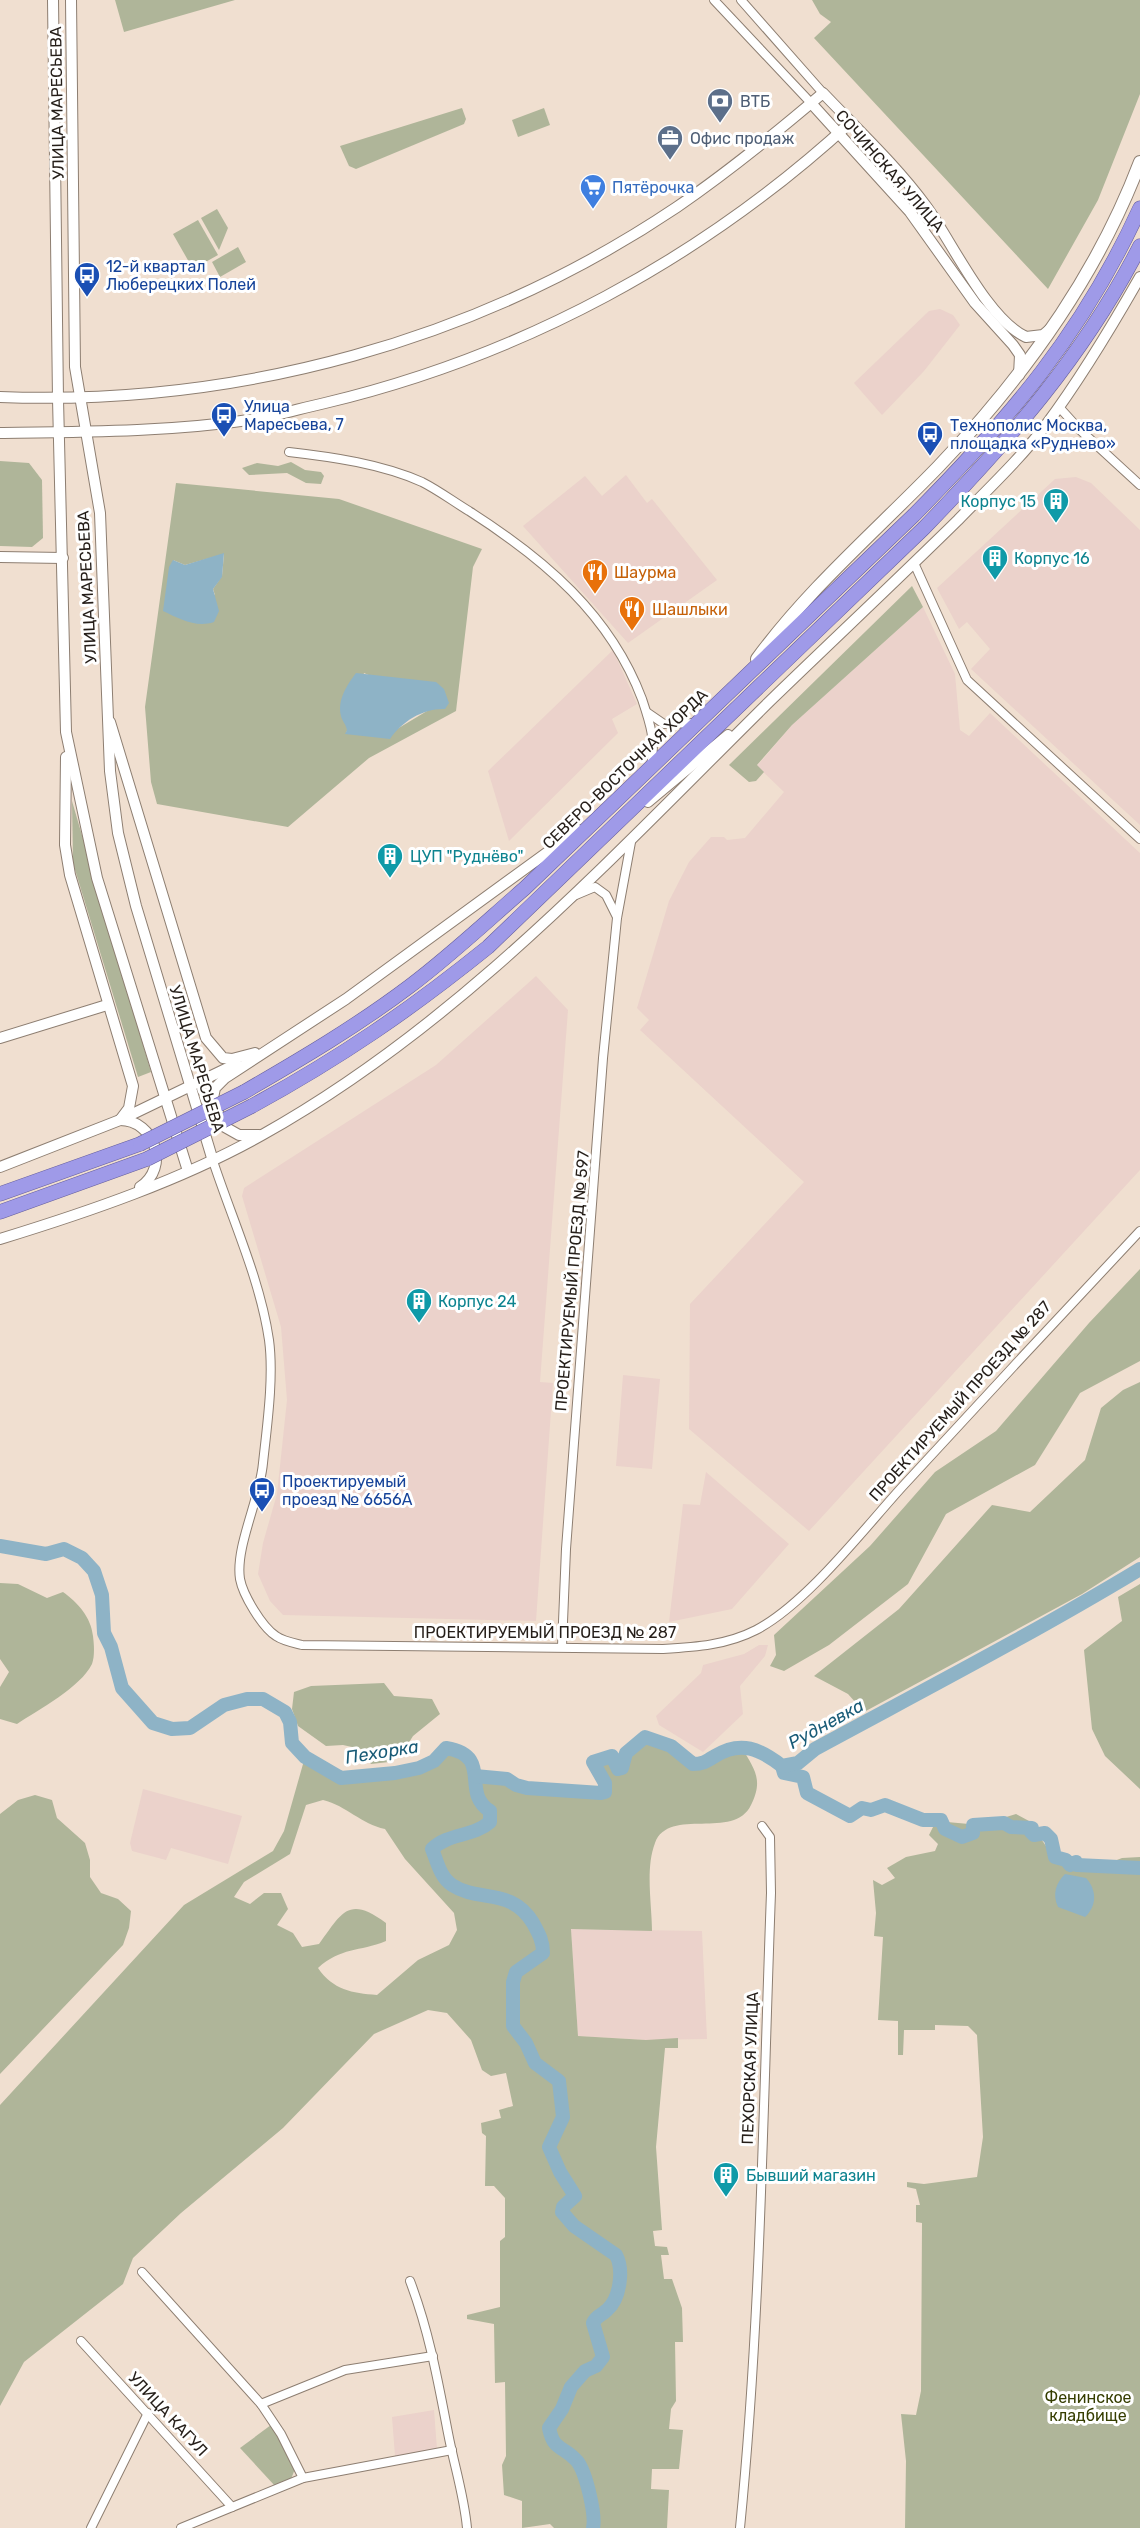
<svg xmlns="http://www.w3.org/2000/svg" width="1140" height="2528" font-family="Rubik,sans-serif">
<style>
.industrial{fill:#ebd2cb}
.green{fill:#afb599;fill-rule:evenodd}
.water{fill:#8eb3c6}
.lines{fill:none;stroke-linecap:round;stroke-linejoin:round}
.river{stroke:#8eb3c6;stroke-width:14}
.minor-casing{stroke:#8d7e71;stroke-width:10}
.tertiary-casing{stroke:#8d7e71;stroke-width:12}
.secondary-casing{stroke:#8d7e71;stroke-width:14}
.trunk-casing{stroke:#655e9c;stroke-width:15}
.minor{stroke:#fff;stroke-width:8}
.tertiary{stroke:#fff;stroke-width:10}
.secondary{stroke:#fff;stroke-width:12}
.trunk{stroke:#9f9ae8;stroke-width:14}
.trunk-bridge-casing{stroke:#655e9c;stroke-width:15;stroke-linecap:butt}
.trunk-bridge{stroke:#9f9ae8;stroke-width:14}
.labels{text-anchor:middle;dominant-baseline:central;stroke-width:6;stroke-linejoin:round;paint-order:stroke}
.service-label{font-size:16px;fill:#4e5e75;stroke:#fff;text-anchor:start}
.street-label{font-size:16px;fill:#251e19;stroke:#fff}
.shop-label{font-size:16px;fill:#366cbe;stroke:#fff;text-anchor:start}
.transit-label{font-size:16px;fill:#164399;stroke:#fff;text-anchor:start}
.culture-label{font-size:16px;fill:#0d838f;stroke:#fff;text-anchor:start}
.food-label{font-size:16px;fill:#c56008;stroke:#fff;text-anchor:start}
.park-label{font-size:16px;fill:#353d00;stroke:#fff}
.water-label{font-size:18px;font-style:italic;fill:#195b77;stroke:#fff}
</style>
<rect width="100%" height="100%" fill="#f0dfd0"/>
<g class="industrial">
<path d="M940 309 953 315 960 325 924 371 882 415 854 383 929 311Z"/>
<path d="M626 475 647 503 652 499 717 580 628 643 523 526 585 476 602 496Z"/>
<path d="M1076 477 1091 483 1140 530V825L971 669 990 649 967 622 959 629 937 588 1055 479Z"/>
<path d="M923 607 955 674 960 730 969 736 990 713 1140 853V1170L809 1531 689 1429 690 1304 804 1182 640 1030 649 1020 637 1008 669 901 689 862 711 837H724L727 840 745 838 784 792 757 766 792 725Z"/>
<path d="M613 650 637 704 612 719 618 733 509 841 488 771Z"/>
<path d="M536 976 568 1010 540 1382 553 1383 536 1621 283 1615 270 1601 258 1574 263 1543 277 1494 287 1400 281 1327 242 1196 244 1188 436 1065Z"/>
<path d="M623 1375 660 1379 652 1469 616 1466Z"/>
<path d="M706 1472 789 1544 732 1609 669 1622 683 1504 700 1505Z"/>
<path d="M759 1645H768L765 1656 740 1686 743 1714 703 1752 659 1725 656 1716 701 1673 703 1665 744 1654Z"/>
<path d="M143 1789 242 1816 228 1864 171 1848 166 1860 132 1851 130 1843Z"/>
<path d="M571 1929 702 1931 707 2039 646 2040 578 2036Z"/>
<path d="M434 2410 437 2449 395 2456 392 2417Z"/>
</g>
<g class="green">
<path d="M115 0H235L124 32Z"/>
<path d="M812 0H1140V94L1098 200 1048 289 814 38 831 22 820 14Z"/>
<path d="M462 108 466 119 464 124 356 169 349 166 340 146Z"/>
<path d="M544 108 550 125 518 137 512 120Z"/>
<path d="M217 209 228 228 219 250 201 218Z"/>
<path d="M198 220 218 255 193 269 173 234Z"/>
<path d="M238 247 246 262 220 277 212 262Z"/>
<path d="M0 461 29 463 42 480 43 538 32 547 0 546Z"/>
<path d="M291 462 305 470 321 472 324 476 321 484 306 483 287 473 249 475 242 468 257 463 278 466Z"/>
<path d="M176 483 339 499 482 549 473 567 456 711 369 758 288 827 157 804 151 782 145 707ZM224 554 222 576 213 589 215 595 173 560 185 565ZM364 673 445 709 432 708 397 729 346 734Z"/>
<path d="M912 586 923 607 792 725 757 765 764 772 756 781 749 782 729 765Z"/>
<path d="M72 801 151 1072 138 1077 73 863Z"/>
<path d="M1140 1269V1361L1080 1393 1035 1465 946 1514 908 1584 829 1645 784 1671 770 1666 776 1655 774 1635 870 1546 935 1472 996 1431 1089 1323Z"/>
<path d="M1140 1382V1557L1082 1594 864 1712 848 1694 814 1676 899 1609 992 1505 1030 1512 1085 1460 1101 1408 1123 1390Z"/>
<path d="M0 1583 18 1584 47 1598 63 1592C78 1603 91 1617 93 1636 94 1644 95 1656 92 1664 81 1687 38 1710 17 1724L0 1719V1687L9 1672 0 1659Z"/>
<path d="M1140 1584V1789L1105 1756 1092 1729 1084 1650 1122 1621 1118 1597Z"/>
<path d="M384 1683 394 1696 432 1699 440 1714 413 1736 403 1752 389 1762 371 1764 361 1749 343 1745 326 1746 298 1726 292 1709 294 1692 311 1686Z"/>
<path d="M645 1737 671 1746 693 1764C709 1765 726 1751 741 1746 754 1769 764 1779 751 1805 734 1841 669 1806 655 1843 645 1869 652 1905 652 1931L571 1929 578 2036 646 2040 678 2038V2048H665L656 2147 662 2230 653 2231 655 2246 667 2247 669 2255H661L664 2279H672L682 2308 683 2342H675L676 2401 671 2409 669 2429 683 2430 679 2469H652L651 2489 669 2490 667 2528H554L550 2524 522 2528V2501L504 2495 502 2465 506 2456 505 2382 495 2383 494 2324 467 2319V2315L500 2307V2241L505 2237V2198L494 2186H485L486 2136 482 2133 481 2123 501 2118 499 2110 513 2106 506 2073 491 2076 482 2070 471 2040 447 2013 428 2010 374 2034 283 2128 181 2213 133 2258 123 2284 24 2362 0 2406V2105L184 1905 273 1851 284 1831 305 1757 341 1778 395 1773 419 1768 434 1761 446 1748 458 1750 470 1757 475 1776 507 1779 516 1785 527 1788 601 1793 605 1792V1783L593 1762 612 1756 618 1769 622 1768 626 1753ZM323 1800C347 1806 361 1824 385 1829L405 1859 454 1913 457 1930 449 1945 418 1960 377 1995C352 1993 333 1990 318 1968 341 1947 359 1952 386 1941V1923C348 1895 342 1913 319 1944L302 1947 293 1933 277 1925 288 1909 281 1893H264L250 1904 234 1897 244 1882 290 1854 306 1805Z"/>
<path d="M35 1795 52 1800 57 1818 85 1843 90 1860V1877L101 1893 118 1899 131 1911 129 1928 123 1945 0 2074V1814L18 1800Z"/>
<path d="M1016 1814 1029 1821 1052 1855 1094 1869 1122 1858 1140 1857V2528H905L906 2461 901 2414 916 2415 921 2391 922 2223 916 2222V2205H920L916 2189 907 2187V2182L924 2184 977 2177 983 2137 977 2035 968 2026 935 2025V2030H904L903 2055H898V2021L878 2020 883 1937 874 1936 876 1913 873 1880 882 1885 895 1878 887 1868 906 1857 935 1851 938 1844 929 1835 936 1821 980 1825Z"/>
<path d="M271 2425 295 2469 291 2479 275 2486 240 2448Z"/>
</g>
<g class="water">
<path d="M224 553 222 577 213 589 219 611 214 622C196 628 180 619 163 611L169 567 173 560 185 565Z"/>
<path d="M356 673 436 682 444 689 449 703 445 709C424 708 402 721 390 739L345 734 347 730C346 724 342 721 341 716 337 700 347 685 356 673Z"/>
<path d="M1065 1874 1086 1878C1097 1890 1097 1906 1085 1917L1058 1907C1052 1894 1056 1883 1065 1874Z"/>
</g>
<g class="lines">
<g class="river">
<path d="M0 1546 46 1554 64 1549 82 1558 94 1571 102 1595 104 1633 111 1647 122 1688 153 1723 172 1729 190 1728 224 1705 247 1699H263L285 1712 290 1722 292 1743 305 1757 341 1778 395 1773 419 1768 434 1761 446 1748C494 1756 460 1792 490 1811V1822C473 1837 448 1833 432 1849 437 1861 440 1877 452 1885 479 1903 511 1887 533 1923 539 1934 543 1941 543 1953L516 1972 513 1982V2026L526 2043 535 2063 559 2081 563 2117 549 2147 560 2172 575 2196 563 2207 562 2212 574 2226 616 2255C624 2270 620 2299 607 2310 601 2316 597 2315 593 2323L603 2357 596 2366 585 2371 571 2387 562 2409 549 2428C554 2452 563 2445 577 2461 586 2472 596 2515 593 2528"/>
<path d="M782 1766 784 1773 803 1777 807 1793 850 1816 862 1808 871 1810 885 1805 923 1820H941L945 1829 962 1837 973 1833V1825L1004 1823 1011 1827 1032 1828 1031 1832 1034 1835 1045 1833 1051 1839 1055 1857 1066 1860 1070 1865 1076 1862 1077 1865 1140 1868"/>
<path d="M475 1776 507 1779 516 1785 527 1788 601 1793 605 1792V1783L593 1762 612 1756 618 1769 622 1768 626 1753 645 1737 671 1746 693 1764C703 1764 707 1761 715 1756 741 1740 760 1749 782 1766L798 1763 815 1749C924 1690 1034 1633 1140 1569"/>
</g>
<g class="minor-casing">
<g id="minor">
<path d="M714 0 811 103"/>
<path d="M741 0 823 93"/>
<path d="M1059 407 1079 429 1140 485"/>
<path d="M289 452C333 457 382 464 422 482 438 490 454 502 469 511 544 559 610 614 642 699 650 723 656 740 651 766"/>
<path d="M914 563 967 680 1140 839"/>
<path d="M648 713 664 724 698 723"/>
<path d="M576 895 595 887 606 895 617 917"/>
<path d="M213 1161C232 1219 260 1279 269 1340 274 1377 267 1426 263 1463 260 1499 235 1547 240 1579 243 1595 262 1627 276 1636 283 1641 294 1643 302 1645L663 1649C696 1647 727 1645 756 1630 806 1604 863 1530 902 1487 981 1401 1060 1316 1140 1231"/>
<path d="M562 1646 566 1549 603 1058 617 918 631 842"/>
<path d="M142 2272 261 2404 281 2434 303 2478"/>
<path d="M410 2281C429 2331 438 2381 448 2433 454 2465 464 2495 467 2528"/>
<path d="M81 2341 232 2507"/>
<path d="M261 2404 345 2370 433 2356"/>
<path d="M91 2528 148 2413"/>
<path d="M181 2528 303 2478 452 2450"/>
<path d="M740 2528C761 2317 763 2105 771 1893L770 1837 762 1826"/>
</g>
</g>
<g class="tertiary-casing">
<g id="tertiary">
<path d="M53 0 58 399 66 732 97 878 188 1171"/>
<path d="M71 0 75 367 100 513 110 771 118 833 136 906 213 1161"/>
<path d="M811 103 910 212 975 303 1013 345 1020 355 1019 375"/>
<path d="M0 397C239 406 478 341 677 207 728 172 776 133 823 93 857 129 896 165 926 206 951 240 987 319 1026 337L1043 335 1050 329"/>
<path d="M0 433C86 432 171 432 256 419 279 415 302 408 325 403 522 356 702 259 851 122"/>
<path d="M0 557 63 558"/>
<path d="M110 722 206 1038 223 1058 232 1059 255 1053"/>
<path d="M66 757 65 845 70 875 133 1086 129 1108 120 1120"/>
<path d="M648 802 728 735"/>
<path d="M0 1038 107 1005"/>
<path d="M120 1120C155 1120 170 1168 140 1187"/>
<path d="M259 1135H239L223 1126 213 1098 215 1088 225 1078 346 999 578 830"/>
<path d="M0 1167 120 1120 236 1064"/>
<path d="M0 1239C88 1212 182 1180 262 1135 459 1025 612 857 771 700 833 640 896 581 958 520 988 489 1020 459 1046 425 1081 378 1111 328 1140 277"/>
</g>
</g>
<g class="secondary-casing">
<path id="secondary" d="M757 659C809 588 877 530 938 467 1023 378 1096 278 1140 162"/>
</g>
<g class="trunk-casing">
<g id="trunk">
<path d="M244 1092C301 1059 357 1026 410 986 450 956 487 921 525 888L914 515C1010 418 1083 333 1140 208"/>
<path d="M252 1106C340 1058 410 1010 488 947L924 528C1010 439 1083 357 1140 246"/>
<path d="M0 1194 140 1144"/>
<path d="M0 1212 147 1159"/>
</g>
</g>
<use href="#minor" class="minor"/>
<use href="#tertiary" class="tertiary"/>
<use href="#secondary" class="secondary"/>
<use href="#trunk" class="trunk"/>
<g class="trunk-bridge-casing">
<g id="trunk-bridge">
<path d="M140 1144 244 1092"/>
<path d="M147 1159 252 1106"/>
</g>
</g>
<use href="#trunk-bridge" class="trunk-bridge"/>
</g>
<defs>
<g id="bank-pin" transform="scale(1.35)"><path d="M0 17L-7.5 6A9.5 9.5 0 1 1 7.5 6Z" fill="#5c6f8a" stroke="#fff"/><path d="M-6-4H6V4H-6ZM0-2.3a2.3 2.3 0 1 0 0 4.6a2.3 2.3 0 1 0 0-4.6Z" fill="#fff"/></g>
<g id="office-pin" transform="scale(1.35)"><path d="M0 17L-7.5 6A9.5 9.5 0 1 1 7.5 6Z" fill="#5c6f8a" stroke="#fff"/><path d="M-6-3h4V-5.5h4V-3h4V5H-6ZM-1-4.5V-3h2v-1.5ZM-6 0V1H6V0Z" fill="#fff"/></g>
<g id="supermarket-pin" transform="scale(1.35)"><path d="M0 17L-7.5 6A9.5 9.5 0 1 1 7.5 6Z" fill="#3f7fe0" stroke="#fff"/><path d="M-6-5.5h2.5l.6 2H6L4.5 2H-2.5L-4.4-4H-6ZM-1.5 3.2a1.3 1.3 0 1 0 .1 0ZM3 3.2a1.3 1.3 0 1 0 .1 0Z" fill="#fff"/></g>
<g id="bus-pin" transform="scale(1.35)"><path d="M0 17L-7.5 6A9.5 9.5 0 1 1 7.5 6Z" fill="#1a4fb4" stroke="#fff"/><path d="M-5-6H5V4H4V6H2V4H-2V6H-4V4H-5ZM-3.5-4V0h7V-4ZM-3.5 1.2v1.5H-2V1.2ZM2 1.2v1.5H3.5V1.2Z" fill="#fff"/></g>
<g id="building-pin" transform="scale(1.35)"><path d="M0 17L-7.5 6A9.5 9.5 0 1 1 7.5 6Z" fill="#0f9aa8" stroke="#fff"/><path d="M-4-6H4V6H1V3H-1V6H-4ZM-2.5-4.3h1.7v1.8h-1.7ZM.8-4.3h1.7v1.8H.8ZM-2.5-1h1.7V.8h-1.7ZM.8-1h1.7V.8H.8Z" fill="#fff"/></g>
<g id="restaurant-pin" transform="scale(1.35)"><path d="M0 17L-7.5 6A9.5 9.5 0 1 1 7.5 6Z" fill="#e8710a" stroke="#fff"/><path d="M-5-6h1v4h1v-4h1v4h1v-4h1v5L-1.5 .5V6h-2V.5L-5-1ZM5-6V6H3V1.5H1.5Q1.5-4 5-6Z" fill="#fff"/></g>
</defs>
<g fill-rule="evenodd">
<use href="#bank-pin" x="720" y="101"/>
<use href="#office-pin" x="670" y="138"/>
<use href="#supermarket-pin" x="593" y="187"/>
<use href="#bus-pin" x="87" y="275"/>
<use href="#bus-pin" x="224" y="415"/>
<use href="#bus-pin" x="930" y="434"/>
<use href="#building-pin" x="1056" y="501"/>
<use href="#building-pin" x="995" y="558"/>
<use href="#restaurant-pin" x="595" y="572"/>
<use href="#restaurant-pin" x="632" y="609"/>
<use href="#building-pin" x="390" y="856"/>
<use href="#building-pin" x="419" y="1301"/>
<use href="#bus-pin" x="262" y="1490"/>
<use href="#building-pin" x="726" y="2175"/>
</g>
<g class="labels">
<g class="service-label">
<text x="740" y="101">ВТБ</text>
<text x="690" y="138">Офис продаж</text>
</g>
<g class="street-label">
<text transform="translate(57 103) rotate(-91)">УЛИЦА МАРЕСЬЕВА</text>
<text transform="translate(890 171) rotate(49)">СОЧИНСКАЯ УЛИЦА</text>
<text transform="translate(87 587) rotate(-93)">УЛИЦА МАРЕСЬЕВА</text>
<text transform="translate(625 769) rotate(-44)">СЕВЕРО-ВОСТОЧНАЯ ХОРДА</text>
<text transform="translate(197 1059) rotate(73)">УЛИЦА МАРЕСЬЕВА</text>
<text transform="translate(572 1281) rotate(-85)">ПРОЕКТИРУЕМЫЙ ПРОЕЗД № 597</text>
<text transform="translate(960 1401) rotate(-48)">ПРОЕКТИРУЕМЫЙ ПРОЕЗД № 287</text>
<text x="545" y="1632">ПРОЕКТИРУЕМЫЙ ПРОЕЗД № 287</text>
<text transform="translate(750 2068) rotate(-88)">ПЕХОРСКАЯ УЛИЦА</text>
<text transform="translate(168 2414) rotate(47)">УЛИЦА КАГУЛ</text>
</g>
<g class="shop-label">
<text x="612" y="187">Пятёрочка</text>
</g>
<g class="transit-label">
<text x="106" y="266">12-й квартал<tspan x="106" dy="18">Люберецких Полей</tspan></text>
<text x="244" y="406">Улица<tspan x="244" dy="18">Маресьева, 7</tspan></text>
<text x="950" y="425">Технополис Москва,<tspan x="950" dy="18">площадка «Руднево»</tspan></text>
<text x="282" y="1481">Проектируемый<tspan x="282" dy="18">проезд № 6656А</tspan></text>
</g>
<g class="culture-label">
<text x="1036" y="501" text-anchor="end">Корпус 15</text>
<text x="1014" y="558">Корпус 16</text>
<text x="410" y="856">ЦУП "Руднёво"</text>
<text x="438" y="1301">Корпус 24</text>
<text x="746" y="2175">Бывший магазин</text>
</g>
<g class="food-label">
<text x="614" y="572">Шаурма</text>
<text x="652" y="609">Шашлыки</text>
</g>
<g class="park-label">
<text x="1088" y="2397">Фенинское<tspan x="1088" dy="18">кладбище</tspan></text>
</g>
<g class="water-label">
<text transform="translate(826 1724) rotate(-29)">Рудневка</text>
<text transform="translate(382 1752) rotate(-9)">Пехорка</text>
</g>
</g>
</svg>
